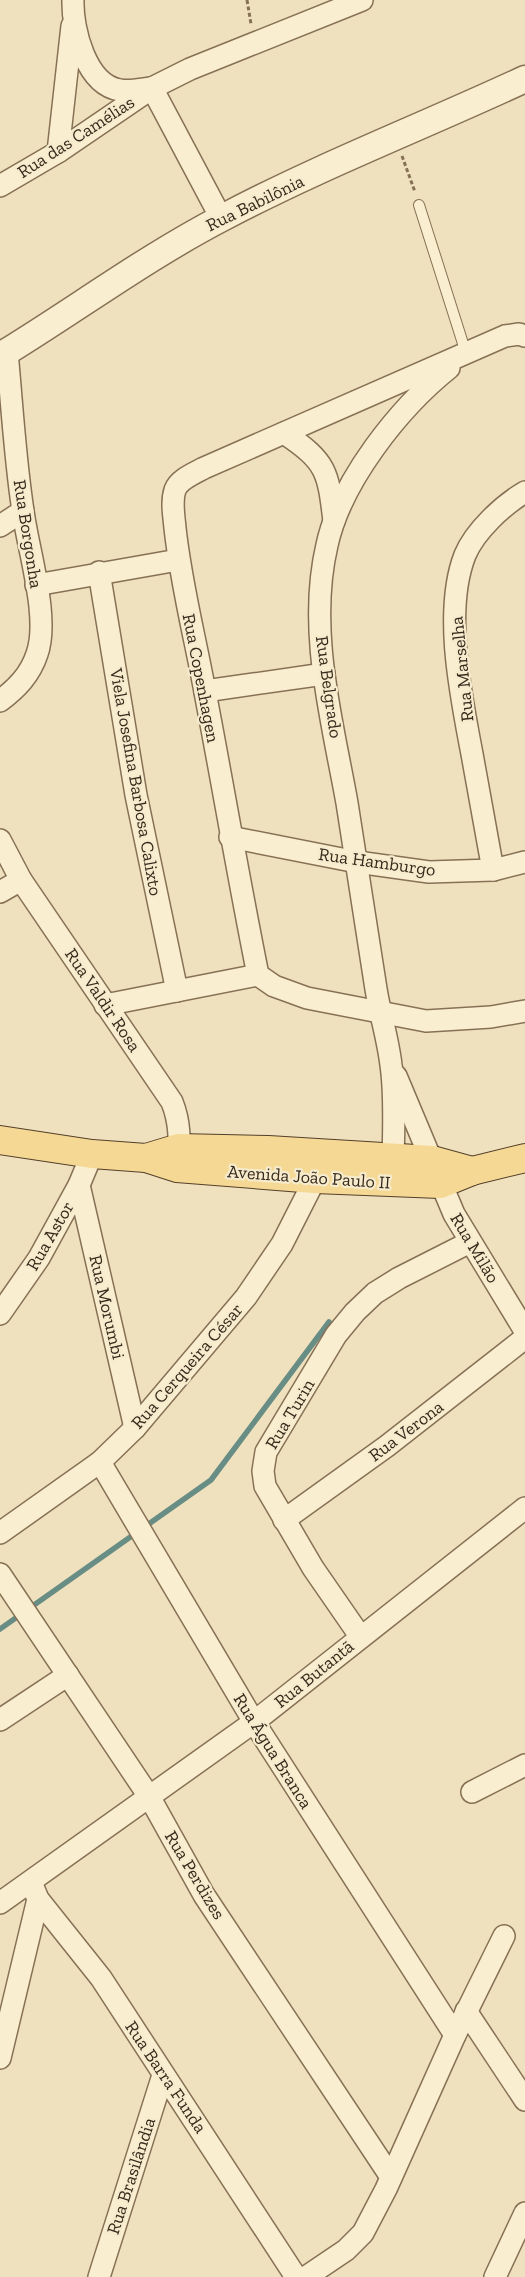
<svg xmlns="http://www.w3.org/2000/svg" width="525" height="2277" font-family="'Zilla Slab',serif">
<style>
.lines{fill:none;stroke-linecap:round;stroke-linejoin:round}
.stream{stroke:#688d85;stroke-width:5.5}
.service-casing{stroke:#877156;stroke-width:12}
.minor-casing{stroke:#877156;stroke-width:24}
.tertiary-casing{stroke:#877156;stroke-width:29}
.primary-casing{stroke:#543f2b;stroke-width:30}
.path{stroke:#877156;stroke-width:3;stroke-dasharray:4 2.5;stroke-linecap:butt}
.service{stroke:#faeed0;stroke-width:10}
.minor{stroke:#faeed0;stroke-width:21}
.tertiary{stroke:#faeed0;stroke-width:26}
.primary{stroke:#f4d893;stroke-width:28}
.labels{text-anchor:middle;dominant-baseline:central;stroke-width:4.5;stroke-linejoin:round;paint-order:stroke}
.street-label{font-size:18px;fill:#36291b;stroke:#f6ebcd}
</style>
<rect width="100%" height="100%" fill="#efe1bd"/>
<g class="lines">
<path class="stream" d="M0 1629 211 1480 329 1322"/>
<g class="service-casing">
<path id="service" d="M419 205 466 353"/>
</g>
<g class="minor-casing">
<g id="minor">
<path d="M73 0C72 29 86 85 120 90 130 92 141 89 151 88"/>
<path d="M152 88 221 218"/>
<path d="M58 152 72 26"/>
<path d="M0 186 58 152 152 88 190 69 362 0"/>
<path d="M525 336 519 334 505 336 204 468C195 473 179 479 175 490 171 502 174 516 175 528 181 584 195 637 205 692 223 786 239 881 258 975L274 986 307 998 426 1021 491 1017 525 1011"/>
<path d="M284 433C327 462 328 471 334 521"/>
<path d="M0 526 23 511"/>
<path d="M99 572 136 795 177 991"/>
<path d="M36 585 178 560"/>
<path d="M205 691 324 674"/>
<path d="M0 701C17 688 30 675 37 654 50 618 28 550 23 511 15 459 12 405 7 352"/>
<path d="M230 837 357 862 429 872 493 870 525 862"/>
<path d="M0 840 21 880 172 1102C180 1122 180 1141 178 1162"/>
<path d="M493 870C486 831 479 792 472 754 461 696 443 611 465 555 475 531 503 505 525 492"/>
<path d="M0 892 21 880"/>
<path d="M105 1005 258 975"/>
<path d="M396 1076 454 1214 525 1331"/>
<path d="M393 1172C393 1137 396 1099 391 1065 388 1039 380 1014 376 989 366 927 357 865 347 803 332 719 307 630 327 545 341 481 399 408 449 368"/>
<path d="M79 1185 135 1428"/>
<path d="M0 1314 39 1258 79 1185 92 1154"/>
<path d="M100 1462 254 1722 455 2035"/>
<path d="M284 1520 387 1446 525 1338"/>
<path d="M0 1533 100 1462 135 1428 246 1297 282 1244 315 1179 316 1165"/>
<path d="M0 1574 150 1798 204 1895 391 2177"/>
<path d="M360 1636 313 1568 265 1486 263 1471 266 1452 336 1335 355 1312 375 1293 399 1278 470 1242"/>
<path d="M0 1720 68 1675"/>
<path d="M472 1792 525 1765"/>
<path d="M31 1882 38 1899 101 1978 296 2277"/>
<path d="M0 1903 254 1722 525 1508"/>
<path d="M466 2011 525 2100"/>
<path d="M0 2058 38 1899"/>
<path d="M99 2277 163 2075"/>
<path d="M306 2277 346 2250 363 2233 386 2189 455 2035 504 1936"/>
<path d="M495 2277 525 2213"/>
</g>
</g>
<g class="tertiary-casing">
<path id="tertiary" d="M0 356C74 311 145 258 222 218 320 166 424 126 525 79"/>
</g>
<g class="primary-casing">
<g id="primary">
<path d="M0 1140 92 1154 146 1158 177 1168 315 1179 440 1184 472 1171 525 1158"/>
<path d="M146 1158 179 1148 268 1150 432 1160 472 1171"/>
</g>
</g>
<g class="path">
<path d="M247 0 251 24"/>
<path d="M402 156 415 192"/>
</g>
<use href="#service" class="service"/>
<use href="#minor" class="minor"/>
<use href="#tertiary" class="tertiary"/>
<use href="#primary" class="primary"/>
</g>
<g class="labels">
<g class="street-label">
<text transform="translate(76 137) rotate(-33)">Rua das Camélias</text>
<text transform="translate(255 203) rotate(-26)">Rua Babilônia</text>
<text transform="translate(28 534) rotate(81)">Rua Borgonha</text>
<text transform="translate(462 669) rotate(-96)">Rua Marselha</text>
<text transform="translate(201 678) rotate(79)">Rua Copenhagen</text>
<text transform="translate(329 687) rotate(82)">Rua Belgrado</text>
<text transform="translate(136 782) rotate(80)">Viela Josefina Barbosa Calixto</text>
<text transform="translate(377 862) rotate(8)">Rua Hamburgo</text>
<text transform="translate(103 1000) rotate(56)">Rua Valdir Rosa</text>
<text transform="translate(309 1177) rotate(4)">Avenida João Paulo II</text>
<text transform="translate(50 1236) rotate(-60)">Rua Astor</text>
<text transform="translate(475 1248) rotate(59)">Rua Milão</text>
<text transform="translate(107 1307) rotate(77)">Rua Morumbi</text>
<text transform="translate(187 1366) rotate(-49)">Rua Cerqueira César</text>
<text transform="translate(290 1414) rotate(-59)">Rua Turin</text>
<text transform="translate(406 1431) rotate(-37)">Rua Verona</text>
<text transform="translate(314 1674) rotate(-39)">Rua Butantã</text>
<text transform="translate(273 1751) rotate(58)">Rua Água Branca</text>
<text transform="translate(195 1875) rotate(59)">Rua Perdizes</text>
<text transform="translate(166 2077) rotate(56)">Rua Barra Funda</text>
<text transform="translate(131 2176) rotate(-72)">Rua Brasilândia</text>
</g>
</g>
</svg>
